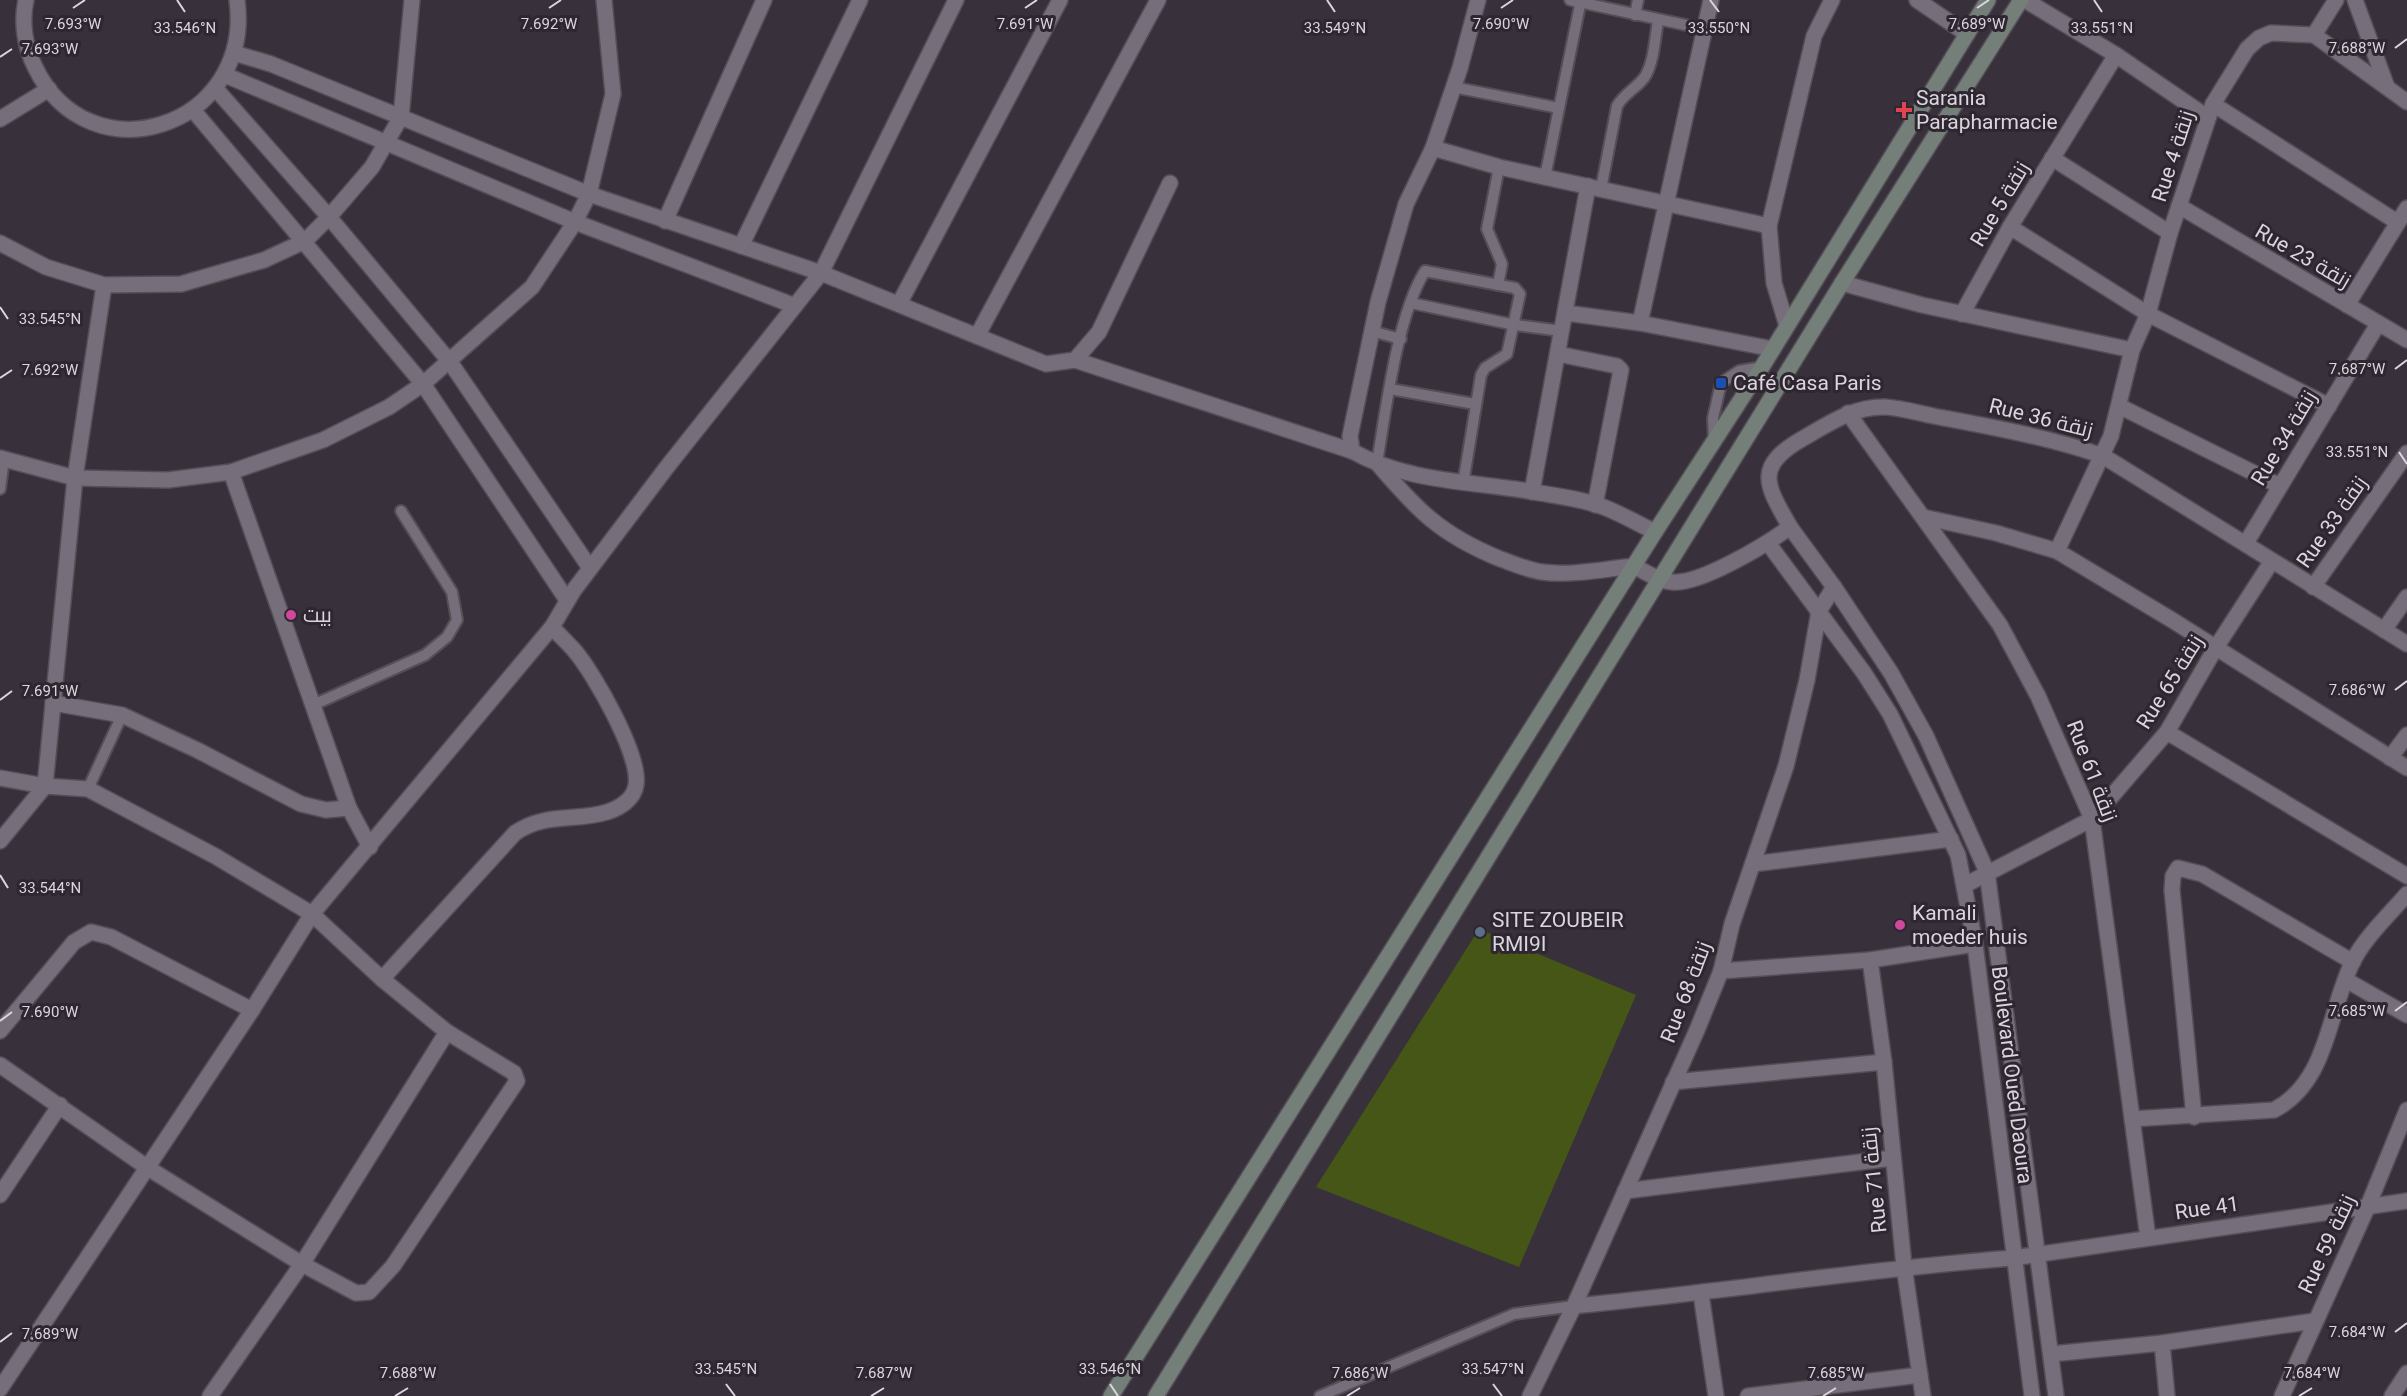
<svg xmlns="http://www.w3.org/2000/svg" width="2407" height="1396" font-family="Roboto,Cairo,sans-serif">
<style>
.green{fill:#465616}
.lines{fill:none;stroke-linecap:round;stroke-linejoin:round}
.service-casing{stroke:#544e56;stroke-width:14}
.minor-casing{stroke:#544e56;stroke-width:18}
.tertiary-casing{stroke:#544e56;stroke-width:18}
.secondary-casing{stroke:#544e56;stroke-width:18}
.service{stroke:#766e7a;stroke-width:10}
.minor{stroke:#766e7a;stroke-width:15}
.tertiary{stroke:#766e7a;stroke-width:15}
.secondary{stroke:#737f78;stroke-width:15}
.ticks{fill:none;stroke:#dbd6dd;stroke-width:2}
.health-dot{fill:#e0444e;stroke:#2e2731;stroke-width:2}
.transit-dot{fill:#1a4fb4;stroke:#2e2731;stroke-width:2}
.hotel-dot{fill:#d1479c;stroke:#2e2731;stroke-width:2}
.service-dot{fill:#5c6f8a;stroke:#2e2731;stroke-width:2}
.labels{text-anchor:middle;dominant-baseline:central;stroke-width:6;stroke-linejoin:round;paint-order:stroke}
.poi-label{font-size:21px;fill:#dbd6dd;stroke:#2e2731;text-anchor:start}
.street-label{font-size:21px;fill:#dbd6dd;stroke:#2e2731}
.ticks-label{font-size:15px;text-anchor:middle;fill:#dbd6dd;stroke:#2e2731;stroke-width:6;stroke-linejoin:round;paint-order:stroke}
</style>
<rect width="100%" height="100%" fill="#38313b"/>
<path class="green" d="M1479 929 1636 995 1519 1267 1316 1187Z"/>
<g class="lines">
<g class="service-casing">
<g id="service">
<path d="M1570 0 1704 29"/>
<path d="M1635 15 1638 0"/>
<path d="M1453 87 1559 108"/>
<path d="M1545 177 1581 0"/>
<path d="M1601 189 1617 106C1624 94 1635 89 1644 78 1654 64 1655 37 1658 21"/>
<path d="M1498 285 1502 264 1487 229 1499 167"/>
<path d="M1411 303 1515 325 1562 331"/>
<path d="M1371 331 1401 339"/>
<path d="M1390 389 1475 404"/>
<path d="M1714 441 1713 418 1721 383 1739 371 1762 367"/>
<path d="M1377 463C1386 409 1397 316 1425 271L1515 288 1520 294 1507 354 1485 368 1481 375 1463 484"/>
<path d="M0 489 4 459"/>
<path d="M313 705 425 655 447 637 457 620 452 592 401 511"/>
<path d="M88 789 122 715"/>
<path d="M1320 1396 1514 1314 1574 1306"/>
</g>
</g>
<g class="minor-casing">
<g id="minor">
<path d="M26 0C21 22 25 47 35 67 89 180 254 128 237 0"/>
<path d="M1917 0 1967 34"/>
<path d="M2025 0 2116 55 2207 117"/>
<path d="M234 53 271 64 589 194 821 273 1046 364 1075 360 1099 332 1170 183"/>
<path d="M225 75 575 222 795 306"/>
<path d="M215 88 329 217 450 362 590 568"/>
<path d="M2213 104 2397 222"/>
<path d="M193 110 423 384 567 600"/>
<path d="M0 119 49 89"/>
<path d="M1433 148 1499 167 1769 226"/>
<path d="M2052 158 2170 233"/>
<path d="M2179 206 2407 340"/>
<path d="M665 221 764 0"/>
<path d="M2010 227 2148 314 2329 406"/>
<path d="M0 243 46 267 104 285 181 284 264 260 305 241 329 217 372 167 401 117 412 0"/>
<path d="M741 246 860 0"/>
<path d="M1842 283 1922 305 2132 350"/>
<path d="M899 304 1060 0"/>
<path d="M2347 305 2407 208"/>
<path d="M1566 313 1640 323 1773 349"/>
<path d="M1962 314 2010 227 2116 55"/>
<path d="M1640 323 1711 0"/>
<path d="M1787 326 1774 283 1769 226 1814 36 1832 0"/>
<path d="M977 336 1158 0"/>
<path d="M1558 354 1617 366 1621 370 1595 505"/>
<path d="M1075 360 1352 451C1408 483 1473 481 1534 492 1557 496 1584 499 1606 508 1623 515 1639 524 1655 532"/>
<path d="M2119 406 2280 486"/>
<path d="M1848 413 2000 625 2038 696 2092 819 2148 1238"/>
<path d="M1352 451 1350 436 1378 302 1406 204 1433 148 1460 68 1478 0"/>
<path d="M0 458 75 478 168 480 231 472 323 440 389 407 423 384 532 287 575 222 589 194 613 94 604 0"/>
<path d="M1377 463C1417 510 1440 534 1498 558 1512 563 1527 570 1542 572 1571 576 1605 569 1634 566"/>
<path d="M231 472 349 808 370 847"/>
<path d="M1532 492 1588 186"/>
<path d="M1923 517 1996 533 2057 551 2172 620 2407 768"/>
<path d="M1790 527C1767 486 1753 467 1802 439 1828 424 1854 406 1885 407 1904 408 1925 415 1944 418 1997 428 2051 438 2103 456L2407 644"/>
<path d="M2246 543 2378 324"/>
<path d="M2057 551 2111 436 2132 350 2148 314 2170 233 2213 104 2247 49 2259 38 2271 33 2314 35"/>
<path d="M2313 587 2407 453"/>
<path d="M552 627 574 590 667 467 821 273 956 0"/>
<path d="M2384 630 2407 597"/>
<path d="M53 703 122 715 197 750 301 804 326 810 349 808"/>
<path d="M2167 732 2407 876"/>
<path d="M2390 758 2407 735"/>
<path d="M0 778 45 786 88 789 215 856 312 914 382 979 447 1032 514 1073 517 1081 393 1266 369 1292 356 1293 302 1264 148 1168 0 1065"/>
<path d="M0 841 45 786 75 478 104 285"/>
<path d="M1753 864 1951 839"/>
<path d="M1965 885 2092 819 2167 732 2215 649 2272 561"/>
<path d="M1870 960 1884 1062 1904 1266 1923 1396"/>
<path d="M1721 971 1870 960 1975 944"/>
<path d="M2346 980 2407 1015"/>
<path d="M0 1031 74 942 91 932 111 937 252 1010"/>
<path d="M1673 1082 1884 1062"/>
<path d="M2194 1117 2172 890 2173 876 2178 868 2202 874 2353 962"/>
<path d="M2132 1119 2274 1110C2328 1082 2328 1013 2352 963 2364 938 2389 915 2407 894"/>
<path d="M1625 1191 1893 1158"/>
<path d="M0 1195 60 1105"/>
<path d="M1701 1294 1716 1396"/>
<path d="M1574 1306C1721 1292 1866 1269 2013 1258"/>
<path d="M2162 1343 2167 1396"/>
<path d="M2051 1354 2162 1343 2314 1321"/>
<path d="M0 1389 252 1010 312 914 552 627C559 635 567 642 574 650 594 673 641 756 636 785 634 799 620 808 607 812 574 822 546 812 515 833L382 979"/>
<path d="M210 1396 302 1264 447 1032"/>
<path d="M1530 1396 1574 1306 1697 1030 1721 971 1732 924 1786 766 1807 680 1819 611 1834 587"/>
<path d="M1748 1396 1920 1375"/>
<path d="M2282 1396 2368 1206 2407 1110"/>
<path d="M2392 1396 2407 1373"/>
</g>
</g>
<g class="tertiary-casing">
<g id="tertiary">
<path d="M2336 0 2314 35 2407 102"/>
<path d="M2355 0 2387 87"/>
<path d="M1768 543 1864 673 1890 714 1958 855 1975 944 2032 1396"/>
<path d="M1634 566C1646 572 1658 581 1672 582 1700 585 1767 544 1790 527L1834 587 1891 673 1926 736 1987 872 2056 1396"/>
<path d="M2013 1258 2407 1201"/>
</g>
</g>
<g class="secondary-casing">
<g id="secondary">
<path d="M1111 1396 1655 532 1762 367 1988 0"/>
<path d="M1156 1396 1842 283 2021 0"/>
</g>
</g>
<use href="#service" class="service"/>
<use href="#minor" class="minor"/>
<use href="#tertiary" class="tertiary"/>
<use href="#secondary" class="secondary"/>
</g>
<path class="ticks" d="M177 0 185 12M1327 0 1335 12M1710 0 1719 12M2094 0 2102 12M73 8 85 0M549 8 561 0M1025 8 1037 0M1501 8 1513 0M1977 8 1989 0M2395 48 2407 39M0 57 12 49M0 307 8 319M2395 369 2407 360M0 378 12 370M2399 452 2407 464M2395 690 2407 681M0 700 12 691M0 875 8 888M2395 1011 2407 1002M0 1021 12 1012M2395 1332 2407 1323M0 1342 12 1333M726 1384 735 1396M1110 1384 1118 1396M1493 1384 1502 1396M395 1396 408 1388M871 1396 884 1388M1347 1396 1360 1388M1823 1396 1836 1388M2299 1396 2312 1388"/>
<path class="health-dot" d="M1901 101h6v6h6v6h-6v6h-6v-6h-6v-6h6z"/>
<rect class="transit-dot" x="1715" y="377" width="12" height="12" rx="3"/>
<g class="hotel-dot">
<circle cx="291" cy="615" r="6"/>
<circle cx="1900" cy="925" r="6"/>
</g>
<circle class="service-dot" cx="1480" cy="932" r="6"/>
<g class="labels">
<g class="poi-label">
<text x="1916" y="98">Sarania<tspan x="1916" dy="24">Parapharmacie</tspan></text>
<text x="1733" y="383">Café Casa Paris</text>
<text x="303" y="615">بيت</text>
<text x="1912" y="913">Kamali<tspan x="1912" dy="24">moeder huis</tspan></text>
<text x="1492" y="920">SITE ZOUBEIR<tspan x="1492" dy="24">RMI9I</tspan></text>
</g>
<g class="street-label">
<text transform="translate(2173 156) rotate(-72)">Rue 4 زنقة</text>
<text transform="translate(2000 204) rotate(-59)">Rue 5 زنقة</text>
<text transform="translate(2303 256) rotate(30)">Rue 23 زنقة</text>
<text transform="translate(2041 418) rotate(14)">Rue 36 زنقة</text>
<text transform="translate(2284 438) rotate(-59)">Rue 34 زنقة</text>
<text transform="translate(2332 522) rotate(-55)">Rue 33 زنقة</text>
<text transform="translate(2170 682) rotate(-58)">Rue 65 زنقة</text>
<text transform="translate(2092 771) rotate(69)">Rue 61 زنقة</text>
<text transform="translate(1686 992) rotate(-69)">Rue 68 زنقة</text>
<text transform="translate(2012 1075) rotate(83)">Boulevard Oued Daoura</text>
<text transform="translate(1874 1180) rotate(-96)">Rue 71 زنقة</text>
<text transform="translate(2207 1208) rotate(-8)">Rue 41</text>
<text transform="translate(2327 1244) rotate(-65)">Rue 59 زنقة</text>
</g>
</g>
<g class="ticks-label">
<text x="1025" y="29">7.691°W</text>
<text x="1501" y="29">7.690°W</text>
<text x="1977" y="29">7.689°W</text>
<text x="73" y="29">7.693°W</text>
<text x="549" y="29">7.692°W</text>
<text x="185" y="33">33.546°N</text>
<text x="1335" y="33">33.549°N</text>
<text x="1719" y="33">33.550°N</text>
<text x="2102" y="33">33.551°N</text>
<text x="2357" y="53">7.688°W</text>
<text x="50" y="54">7.693°W</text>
<text x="50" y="324">33.545°N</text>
<text x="2357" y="374">7.687°W</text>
<text x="50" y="375">7.692°W</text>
<text x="2357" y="457">33.551°N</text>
<text x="2357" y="695">7.686°W</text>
<text x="50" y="696">7.691°W</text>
<text x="50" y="893">33.544°N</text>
<text x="2357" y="1016">7.685°W</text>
<text x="50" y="1017">7.690°W</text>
<text x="2357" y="1337">7.684°W</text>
<text x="50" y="1339">7.689°W</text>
<text x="726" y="1374">33.545°N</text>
<text x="1110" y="1374">33.546°N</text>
<text x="1493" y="1374">33.547°N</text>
<text x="408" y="1378">7.688°W</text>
<text x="884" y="1378">7.687°W</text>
<text x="1360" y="1378">7.686°W</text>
<text x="1836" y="1378">7.685°W</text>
<text x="2312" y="1378">7.684°W</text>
</g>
</svg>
